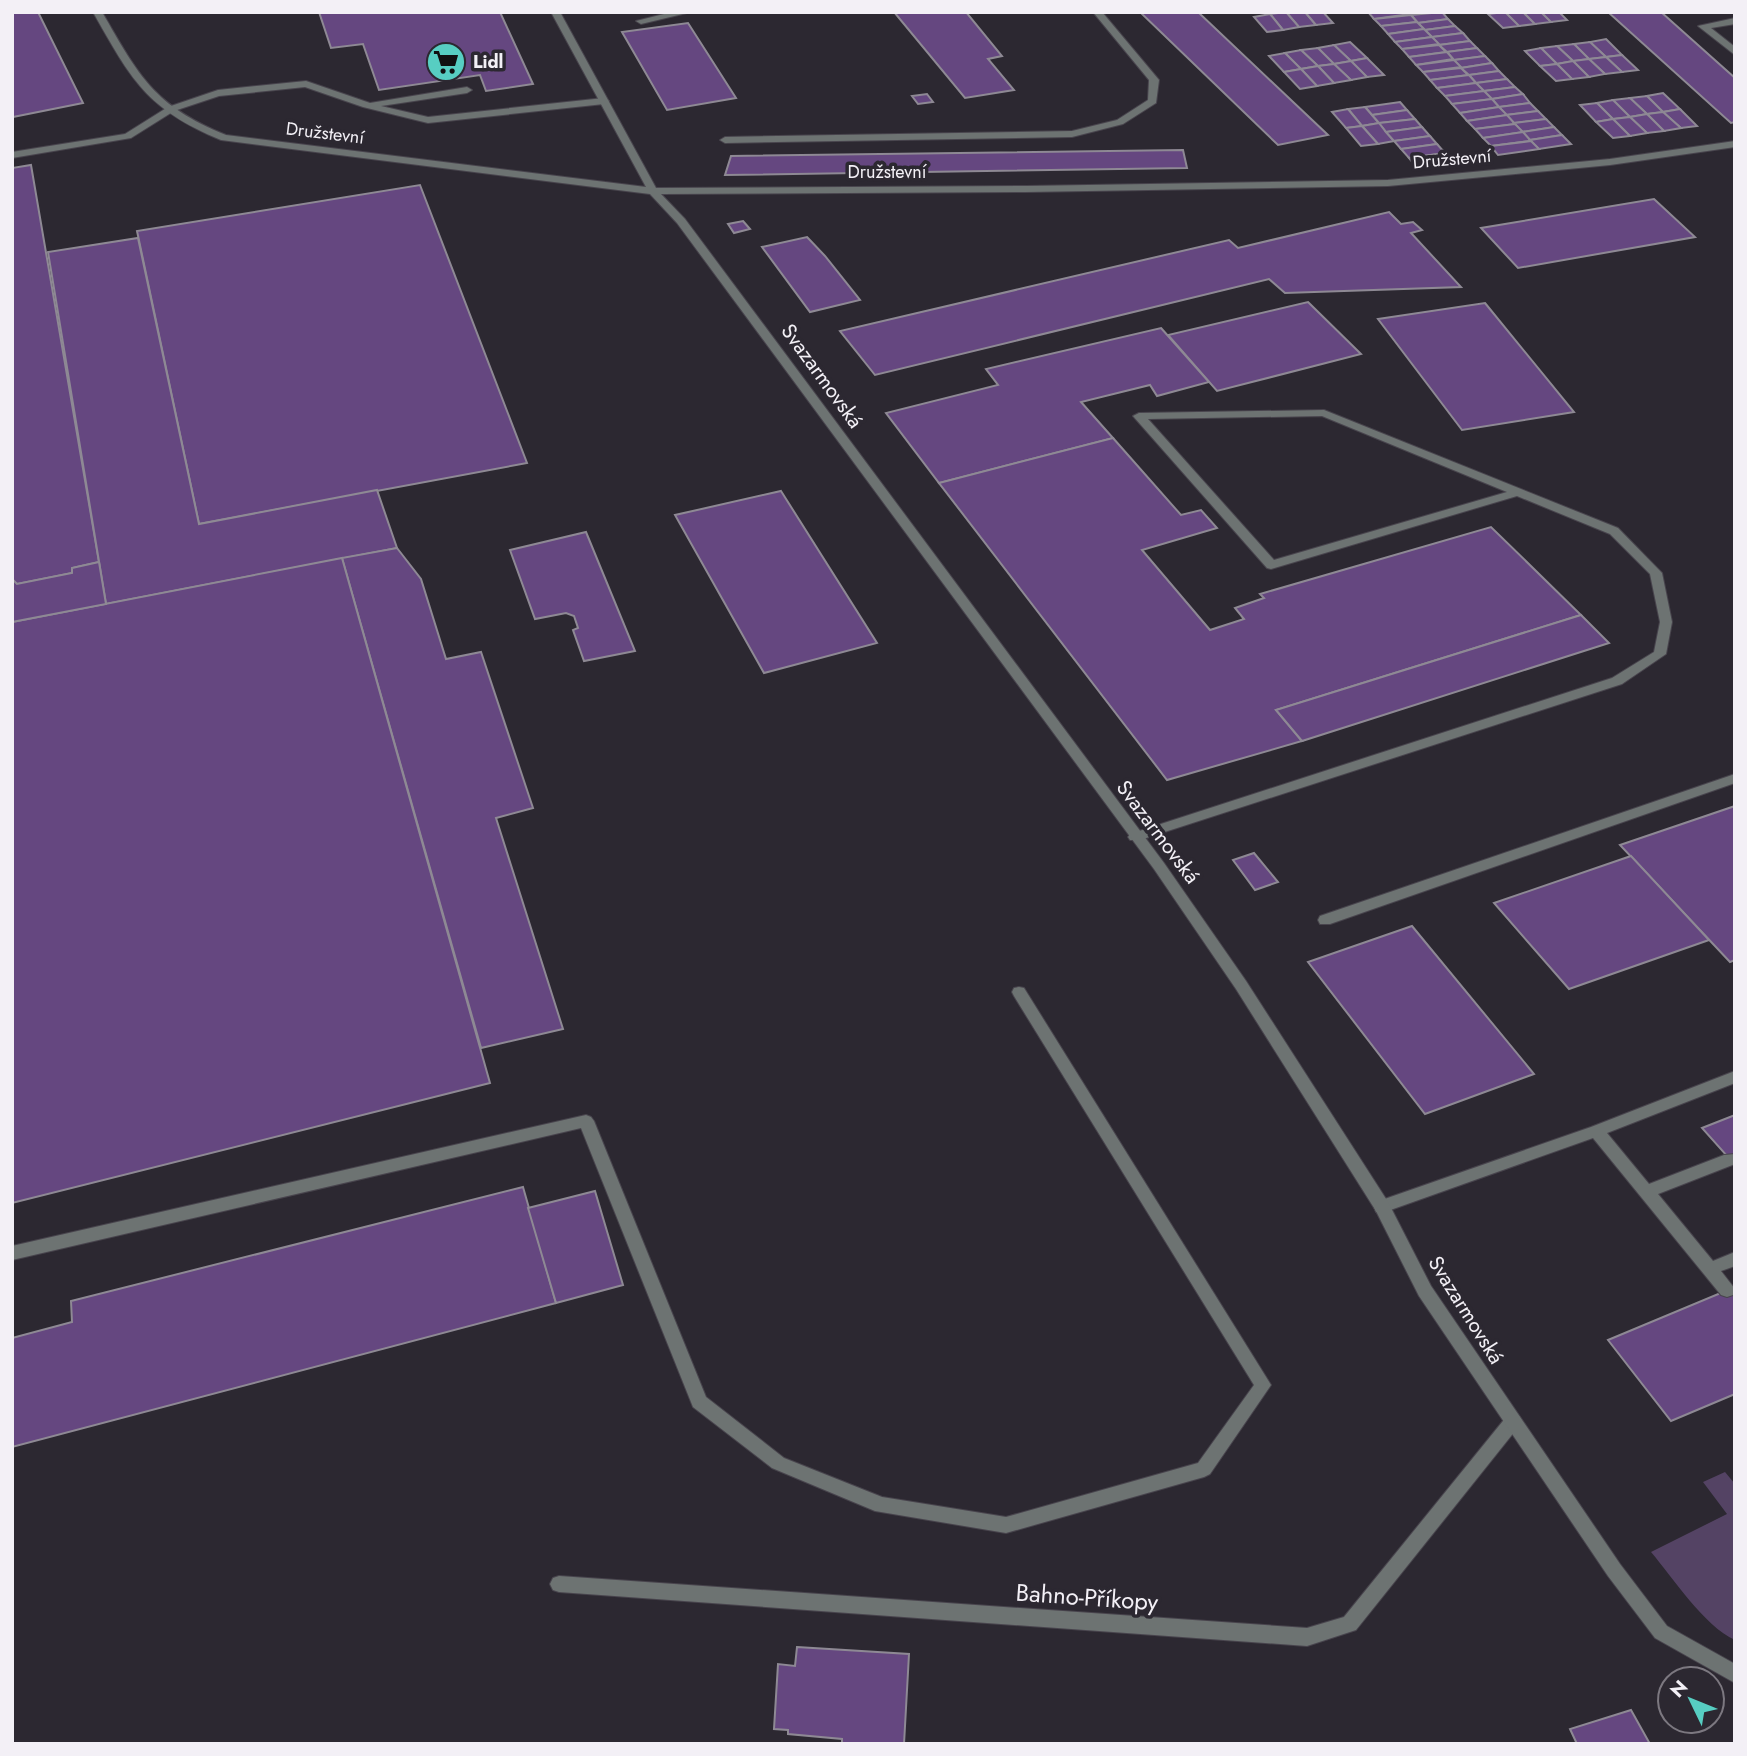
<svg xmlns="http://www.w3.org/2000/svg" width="1747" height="1756" font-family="Jost,sans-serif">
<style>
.green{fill:#544364}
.building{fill:#654780;stroke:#8e8994;stroke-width:2}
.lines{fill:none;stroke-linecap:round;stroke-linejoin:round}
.lane-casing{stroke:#48444d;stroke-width:2}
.street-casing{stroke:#48444d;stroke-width:2}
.lane{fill:#6d7372;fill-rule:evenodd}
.street{fill:#6d7372;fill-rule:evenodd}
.labels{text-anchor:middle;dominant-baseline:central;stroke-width:7;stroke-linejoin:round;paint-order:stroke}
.far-poi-label{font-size:18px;font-weight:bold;fill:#f3f0f6;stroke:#2c2831;text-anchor:start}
.far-street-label{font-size:18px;fill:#f3f0f6;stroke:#2c2831}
.street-label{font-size:21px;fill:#f3f0f6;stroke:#2c2831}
.near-street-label{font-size:24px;fill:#f3f0f6;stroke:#2c2831}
</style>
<rect width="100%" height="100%" fill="#2c2831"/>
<path class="green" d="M1725 1472 1735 1484V1640C1704 1626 1673 1578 1651 1552L1727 1514 1703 1482Z"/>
<g class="building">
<path d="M12 12H38L83 103 13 117Z"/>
<path d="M319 12H500L533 84 486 91 480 75 379 90 363 44 331 48Z"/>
<path d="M894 12H966L1002 56 988 59 1014 90 965 98Z"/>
<path d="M1140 12H1198L1328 135 1278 145Z"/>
<path d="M1286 12H1305L1316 25 1299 27Z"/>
<path d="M1286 12 1299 27 1283 30 1270 14Z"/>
<path d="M1305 12H1323L1333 23 1316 25Z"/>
<path d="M1368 12H1408L1410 14 1374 19Z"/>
<path d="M1442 12 1448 19 1418 23 1411 15Z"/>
<path d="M1505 12H1523L1535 24 1519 26Z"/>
<path d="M1505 12 1519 26 1503 28 1488 14Z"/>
<path d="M1523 12H1541L1551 22 1535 24Z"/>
<path d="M1541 12H1559L1567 20 1551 22Z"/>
<path d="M1608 12H1661L1735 78V122L1731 123Z"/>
<path d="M1270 14 1283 30 1267 32 1254 17Z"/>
<path d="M1411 15 1417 22 1381 26 1374 19Z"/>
<path d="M1448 19 1455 26 1425 30 1418 23Z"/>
<path d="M1417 22 1424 29 1388 34 1381 26Z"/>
<path d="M688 23 736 98 667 110 622 32Z"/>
<path d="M1455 26 1463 33 1432 37 1425 30Z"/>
<path d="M1424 29 1432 37 1395 42 1388 34Z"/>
<path d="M1463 33 1470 41 1439 45 1432 37Z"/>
<path d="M1432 37 1439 44 1402 49 1395 42Z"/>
<path d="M1606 39 1622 55 1606 57 1590 42Z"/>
<path d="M1470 41 1477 48 1447 52 1439 45Z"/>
<path d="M1350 42 1367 58 1351 61 1334 45Z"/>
<path d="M1590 42 1606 57 1589 59 1574 44Z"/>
<path d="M1574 44 1589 59 1573 61 1557 46Z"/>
<path d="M1334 45 1351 61 1334 64 1318 48Z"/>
<path d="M1439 45 1446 52 1409 57 1402 49Z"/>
<path d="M1557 46 1573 61 1557 64 1541 48Z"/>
<path d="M1318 48 1334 64 1318 66 1301 50Z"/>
<path d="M1477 48 1485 56 1454 60 1447 52Z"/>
<path d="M1541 48 1557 64 1540 66 1525 51Z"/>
<path d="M1301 50 1318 66 1301 69 1285 53Z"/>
<path d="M1447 52 1453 59 1416 65 1409 57Z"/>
<path d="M1285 53 1301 69 1284 72 1269 56Z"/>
<path d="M1622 55 1638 70 1622 72 1606 57Z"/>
<path d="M1485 56 1492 63 1461 68 1454 60Z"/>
<path d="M1606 57 1622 72 1605 74 1589 59Z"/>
<path d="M1367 58 1384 75 1367 77 1351 61Z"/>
<path d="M1589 59 1605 74 1589 77 1573 61Z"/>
<path d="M1454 60 1461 67 1423 72 1416 65Z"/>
<path d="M1351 61 1367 77 1351 80 1334 64Z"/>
<path d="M1573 61 1589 77 1572 79 1557 64Z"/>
<path d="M1492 63 1499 71 1469 75 1461 68Z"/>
<path d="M1334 64 1351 80 1334 83 1318 66Z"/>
<path d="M1557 64 1572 79 1556 81 1540 66Z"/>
<path d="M1318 66 1334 83 1317 86 1301 69Z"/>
<path d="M1461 68 1468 75 1430 80 1423 72Z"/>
<path d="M1301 69 1317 86 1300 89 1284 72Z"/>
<path d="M1499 71 1507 79 1476 83 1469 75Z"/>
<path d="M1469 75 1476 83 1437 88 1430 80Z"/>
<path d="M1507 79 1515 87 1484 91 1476 83Z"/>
<path d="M1476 83 1484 91 1445 96 1437 88Z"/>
<path d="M1515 87 1523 94 1492 99 1484 91Z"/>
<path d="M1484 91 1492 99 1452 104 1445 96Z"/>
<path d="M1663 93 1680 109 1663 112 1647 96Z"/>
<path d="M927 94 933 102 918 104 912 96Z"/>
<path d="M1523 94 1530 103 1499 107 1492 99Z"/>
<path d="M1647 96 1663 112 1647 114 1630 98Z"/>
<path d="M1630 98 1647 114 1630 117 1613 100Z"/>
<path d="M1492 99 1499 107 1460 113 1452 104Z"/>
<path d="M1613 100 1630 117 1613 119 1597 103Z"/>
<path d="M1400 102 1407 110 1372 115 1365 107Z"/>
<path d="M1530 103 1538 111 1506 115 1499 107Z"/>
<path d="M1597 103 1613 119 1596 122 1580 105Z"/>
<path d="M1365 107 1379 123 1362 126 1348 109Z"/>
<path d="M1499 107 1507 115 1467 121 1460 113Z"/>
<path d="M1348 109 1362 126 1346 128 1332 112Z"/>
<path d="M1680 109 1697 126 1681 128 1663 112Z"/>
<path d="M1407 110 1415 119 1379 123 1372 115Z"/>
<path d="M1538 111 1546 119 1514 123 1506 115Z"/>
<path d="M1663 112 1681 128 1664 131 1647 114Z"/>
<path d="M1647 114 1664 131 1647 133 1630 117Z"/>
<path d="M1507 115 1515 124 1475 129 1467 121Z"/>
<path d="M1630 117 1647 133 1630 136 1613 119Z"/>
<path d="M1415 119 1422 127 1386 132 1379 123Z"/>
<path d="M1546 119 1554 127 1522 132 1514 123Z"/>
<path d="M1613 119 1630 136 1613 138 1596 122Z"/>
<path d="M1379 123 1386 132 1394 141 1378 144 1362 126Z"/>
<path d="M1515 124 1523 132 1483 138 1475 129Z"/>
<path d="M1362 126 1378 144 1361 146 1346 128Z"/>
<path d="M1422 127 1430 136 1394 141 1386 132Z"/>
<path d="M1554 127 1562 135 1530 140 1522 132Z"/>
<path d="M1523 132 1531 141 1491 146 1483 138Z"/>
<path d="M1562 135 1571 144 1539 149 1530 140Z"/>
<path d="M1430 136 1437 144 1401 149 1394 141Z"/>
<path d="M1531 141 1539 149 1498 155 1491 146Z"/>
<path d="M1437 144 1445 153 1409 158 1401 149Z"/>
<path d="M1183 150 1187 168 725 175 731 156Z"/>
<path d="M1445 153 1454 162 1416 167 1409 158Z"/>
<path d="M31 165 99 562 72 568V573L17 584 12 579V168Z"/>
<path d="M420 185 527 463 199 524 137 231Z"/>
<path d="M1654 199 1695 237 1518 268 1481 228Z"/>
<path d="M1389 212 1401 224 1413 222 1422 230 1411 233 1461 287 1285 293 1269 279 875 375 840 331 1229 240 1238 248Z"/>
<path d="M743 221 750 229 734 233 728 224Z"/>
<path d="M807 237 825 256 860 300 810 312 762 247Z"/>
<path d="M138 238 199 524 377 490 397 548 106 604 48 252Z"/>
<path d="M1308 302 1361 354 1217 391 1168 335Z"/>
<path d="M1485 303 1574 412 1462 430 1378 319Z"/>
<path d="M1161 328 1209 382 1157 396 1150 385 1081 402 1113 438 939 483 886 413 998 385 986 369Z"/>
<path d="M1113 438 1181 515 1201 510 1217 528 1142 550 1210 630 1244 619 1235 608 1264 598 1260 594 1491 527 1581 615 1276 710 1302 741 1167 780 939 483Z"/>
<path d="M781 491 877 643 764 673 675 515Z"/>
<path d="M586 532 635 651 584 661 573 630 578 628 574 616 566 613 535 619 510 550Z"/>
<path d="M397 548 421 579 446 659 481 652 533 808 496 818 563 1029 481 1048 342 558Z"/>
<path d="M342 558 490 1083 12 1203V622Z"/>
<path d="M99 562 106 604 12 622V579L17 584 72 573V568Z"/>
<path d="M1581 615 1609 643 1302 741 1276 710Z"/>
<path d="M1735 806V960L1730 962 1620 845Z"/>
<path d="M1254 853 1278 882 1255 890 1233 860Z"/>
<path d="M1631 856 1709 940 1569 989 1494 903Z"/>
<path d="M1412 926 1534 1074 1425 1114 1308 962Z"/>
<path d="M1735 1115V1165L1702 1128Z"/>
<path d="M523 1187 556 1303 12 1447V1338L72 1322 71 1301Z"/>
<path d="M595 1191 623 1285 556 1303 528 1208Z"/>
<path d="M1735 1287V1394L1671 1421 1608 1340Z"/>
<path d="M797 1647 909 1654 904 1744H842V1739L788 1734V1730L774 1729 778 1664 795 1666Z"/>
<path d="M1631 1710 1650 1744H1577L1570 1729Z"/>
</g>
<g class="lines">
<g class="lane-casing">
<g id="lane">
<path d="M672 12H691L641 24 636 21Z"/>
<path d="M1093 12H1102L1159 80 1156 103 1123 124 1072 137 725 143 720 140 725 137 1072 131 1117 120 1148 100 1149 80Z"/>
<path d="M1735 18V24L1711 28 1735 47V55L1698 26Z"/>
<path d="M306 81 370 103 467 87 472 90 467 93 381 106 428 117 604 98 609 101 604 104 428 123 363 107 305 87 219 96 174 111 131 138 12 158V152L125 134 168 107 218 90Z"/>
<path d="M1324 410 1618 528 1662 573 1672 622 1666 654 1622 684 1140 840H1130L1128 837 1130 834 1612 678 1654 652 1660 622 1650 574 1610 534 1517 496 1271 569 1267 568 1133 416 1139 413ZM1322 416 1507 492 1274 560 1148 419Z"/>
<path d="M1735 774V783L1330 924H1320L1318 920 1320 916Z"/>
<path d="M1019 987 1024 988 1271 1385 1210 1474 1204 1477 1006 1533 875 1511 772 1468 693 1407 581 1128 12 1260V1246L586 1115 591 1117 594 1121 706 1397 784 1458 882 1497 1006 1517 1198 1463 1254 1385 1014 996 1012 992 1014 988Z"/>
<path d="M1735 1071V1083L1607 1133 1649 1184 1724 1155 1735 1154V1164L1658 1194 1713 1261 1735 1252V1266L1721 1271 1735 1289 1733 1295 1727 1297 1721 1295 1593 1138 1382 1213 1376 1212 1374 1207 1376 1202 1591 1127Z"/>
<path d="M1513 1414 1519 1416 1522 1421 1519 1426 1356 1630 1307 1646 559 1592 553 1590 550 1584 553 1578 559 1576 1307 1628 1344 1617 1507 1416Z"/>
</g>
</g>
<g class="street-casing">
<path id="street" d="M93 12H102C139 76 154 106 226 135L646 187 551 12H560L656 188 1026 186 1388 180 1610 159 1735 141V147L1610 165 1388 186 1026 192 661 194 685 219 1164 863 1246 981 1388 1202 1431 1286 1620 1564 1667 1626 1735 1664V1683L1655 1638 1608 1576 1419 1296 1376 1211 1236 989 1154 869 677 223 650 194 221 140C146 109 131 79 93 12Z"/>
</g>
<use href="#lane" class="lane"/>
<use href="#street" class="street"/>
</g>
<defs>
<g id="supermarket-disc" transform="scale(2.0125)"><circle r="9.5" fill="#57cec2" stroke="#2c2831"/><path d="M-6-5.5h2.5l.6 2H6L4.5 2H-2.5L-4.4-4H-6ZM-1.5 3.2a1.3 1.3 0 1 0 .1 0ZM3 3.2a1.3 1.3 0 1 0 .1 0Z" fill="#111"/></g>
</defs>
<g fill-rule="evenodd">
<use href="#supermarket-disc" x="446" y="62"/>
</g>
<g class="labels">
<g class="far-poi-label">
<text x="473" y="62">Lidl</text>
</g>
<g class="far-street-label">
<text transform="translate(325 133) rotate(7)">Družstevní</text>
<text transform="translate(1452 159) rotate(-5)">Družstevní</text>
<text x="887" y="172">Družstevní</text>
</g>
<g class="street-label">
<text transform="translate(822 376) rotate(54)">Svazarmovská</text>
<text transform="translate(1158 832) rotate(53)">Svazarmovská</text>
<text transform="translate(1466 1310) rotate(58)">Svazarmovská</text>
</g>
<g class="near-street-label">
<text transform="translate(1087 1597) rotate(4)">Bahno-Příkopy</text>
</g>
</g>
<rect width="1747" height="1756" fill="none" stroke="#f3f0f6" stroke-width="28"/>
<g transform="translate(1691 1700) rotate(313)"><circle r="33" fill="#2c2831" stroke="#7c7880" stroke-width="2"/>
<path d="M0-5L12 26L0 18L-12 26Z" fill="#57cec2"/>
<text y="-10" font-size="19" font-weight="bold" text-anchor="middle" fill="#f3f0f6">N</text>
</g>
</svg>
